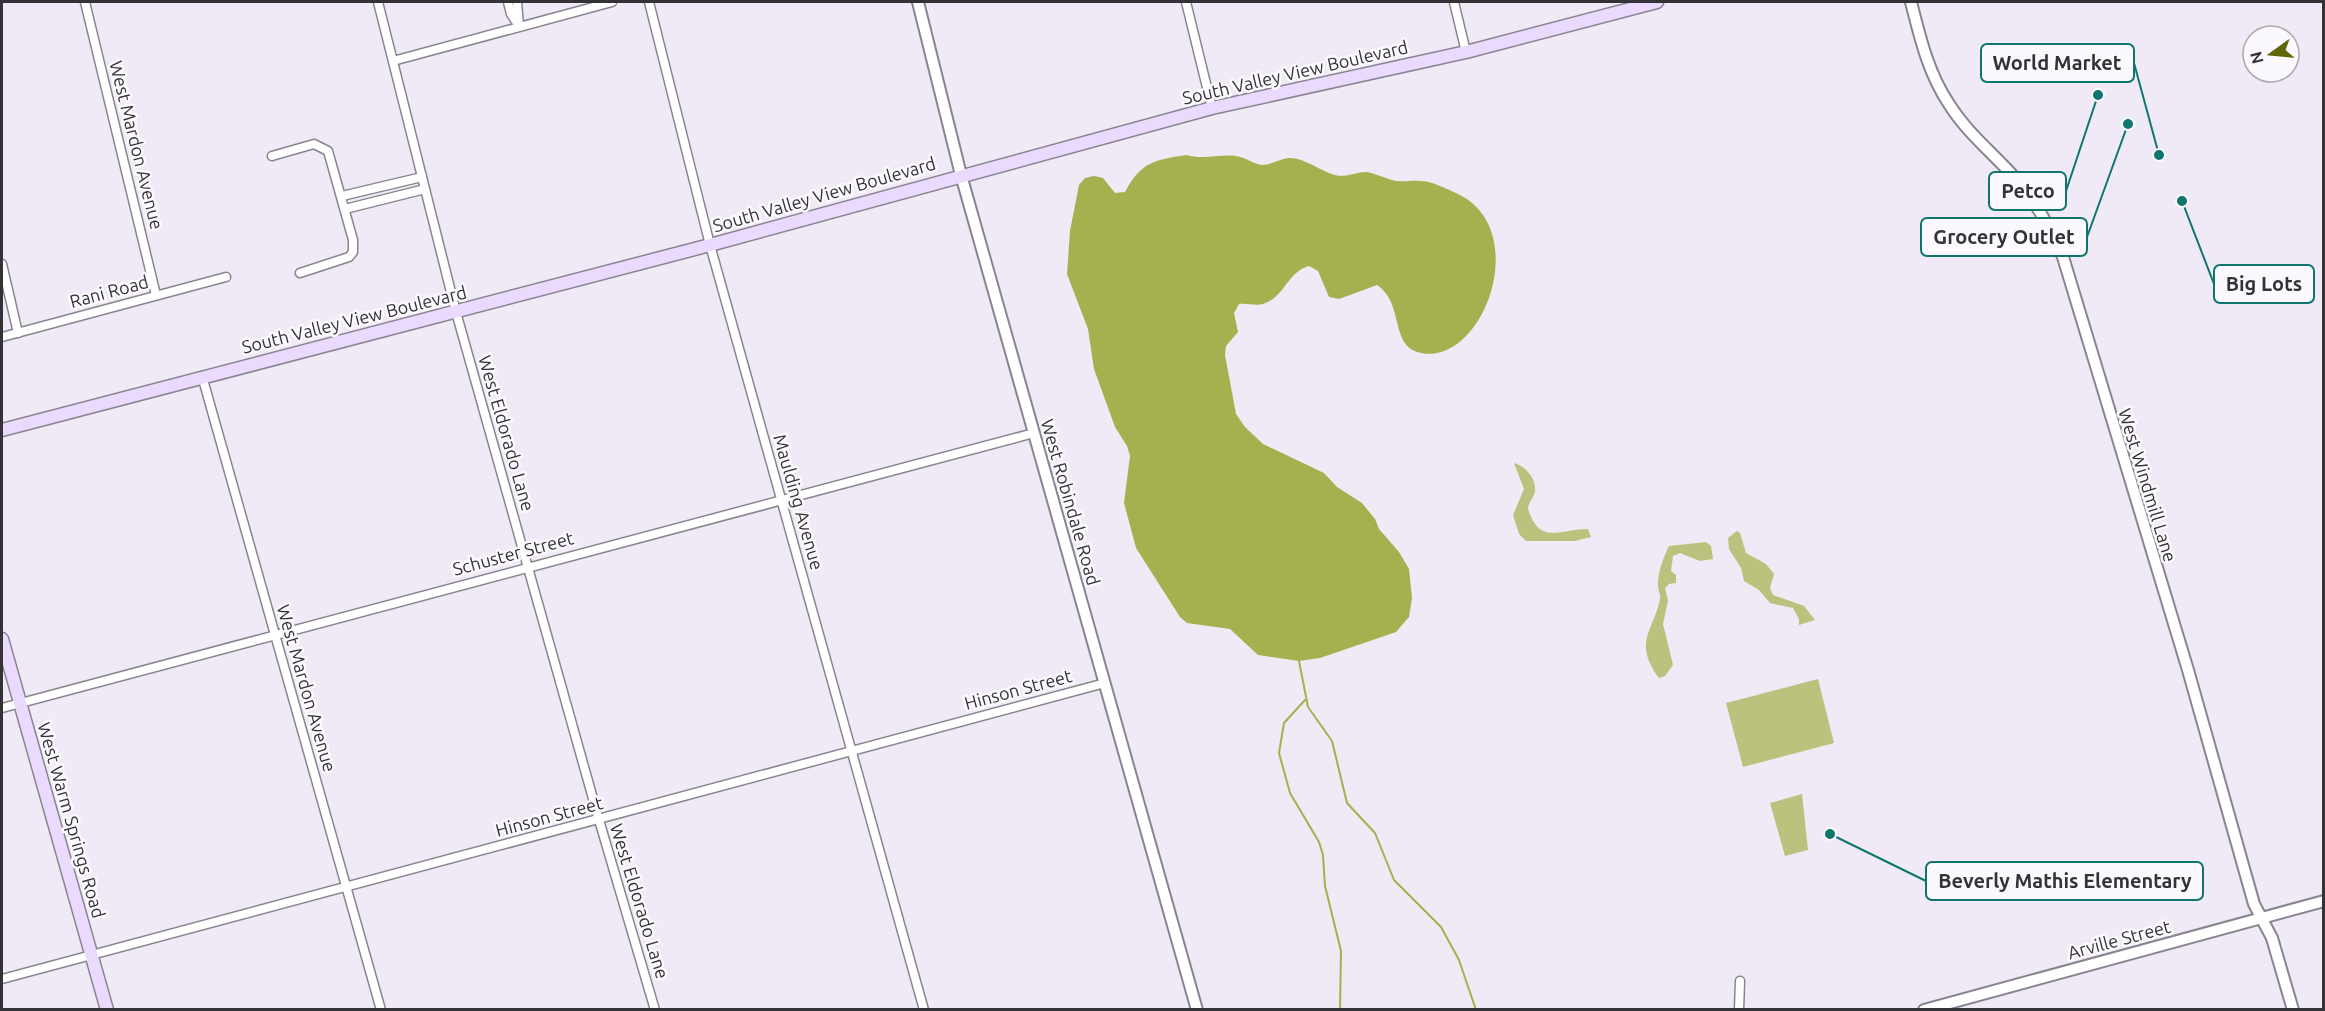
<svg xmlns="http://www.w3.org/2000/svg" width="2325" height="1011" font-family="Ubuntu,sans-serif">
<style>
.green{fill:#bac27e}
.water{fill:#a6b04f}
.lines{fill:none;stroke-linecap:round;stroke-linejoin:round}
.stream{stroke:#a6b04f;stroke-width:2}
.minor-casing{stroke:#898590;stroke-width:11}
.tertiary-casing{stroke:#898590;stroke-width:14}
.secondary-casing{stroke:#898590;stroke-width:15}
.minor{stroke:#fff;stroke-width:8}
.tertiary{stroke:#fff;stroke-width:10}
.secondary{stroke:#eadafd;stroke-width:12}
.labels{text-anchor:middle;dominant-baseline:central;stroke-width:5;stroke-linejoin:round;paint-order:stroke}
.street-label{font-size:18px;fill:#343236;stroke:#fbf9fe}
.leader{fill:none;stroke:#0f766e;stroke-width:2}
.callout-dot{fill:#0f766e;stroke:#fbf9fe;stroke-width:2}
.callout{fill:#fbf9fe;stroke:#0f766e;stroke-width:2}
.callout-label{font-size:20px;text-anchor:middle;font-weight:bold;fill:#343236}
</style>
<rect width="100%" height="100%" fill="#efeaf6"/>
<g class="green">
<path d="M1514 463C1525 466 1536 478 1535 490 1535 497 1528 502 1528 509 1540 546 1559 529 1588 529L1591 537 1575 541H1526L1519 534 1513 515 1524 489Z"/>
<path d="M1737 531 1740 533 1746 553 1766 564 1774 574 1770 588 1773 595 1804 606 1815 620 1799 625V619L1793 608 1770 603 1759 590 1744 581 1741 568 1729 549 1728 538Z"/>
<path d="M1706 542 1711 546 1713 559 1700 561 1680 553 1673 556 1671 571 1676 575V583L1669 584 1665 588 1668 601 1663 624 1673 665 1665 676 1659 678C1633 642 1653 632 1660 599 1661 594 1658 591 1658 586 1657 576 1664 555 1669 546Z"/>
<path d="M1818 679 1834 743 1743 767 1726 703Z"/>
<path d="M1802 794 1808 850 1785 856 1770 803Z"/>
</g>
<path class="water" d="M1186 155C1204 160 1219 154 1236 156 1245 157 1253 164 1262 165 1271 165 1279 159 1288 158 1304 157 1320 171 1335 175 1346 178 1356 172 1366 172 1375 173 1384 178 1392 180 1402 183 1410 180 1420 181 1432 181 1447 189 1458 194 1534 230 1482 371 1417 352 1390 343 1404 303 1377 285L1339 299 1329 297 1318 271 1309 266C1288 271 1284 298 1263 304 1256 306 1247 303 1239 304L1234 313 1238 332 1226 346 1225 355 1236 414 1245 427 1263 444 1324 473 1337 487 1362 503 1375 519 1379 529 1399 552 1409 569 1412 598 1409 617 1396 632 1320 658 1299 661 1258 655 1230 629 1187 623 1180 617 1136 548 1124 503 1130 456 1127 446 1115 427 1094 369 1088 329 1067 274 1070 231 1079 185 1085 178 1094 176 1103 178 1115 193 1125 192C1141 162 1154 160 1186 155Z"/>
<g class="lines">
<g class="stream">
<path d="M1299 661 1308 707 1332 741 1347 803 1375 833 1394 880 1441 927 1459 960 1476 1010"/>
<path d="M1305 700 1284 723 1279 753 1290 793 1319 842 1323 855 1325 886 1341 951 1340 1010"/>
</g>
<g class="minor-casing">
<g id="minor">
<path d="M85 2 156 295"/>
<path d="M378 2 456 312 599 820 655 1010"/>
<path d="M508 2 511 14 519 26"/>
<path d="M517 2 519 26"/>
<path d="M649 2 710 245 924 1010"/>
<path d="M1186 2 1212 108"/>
<path d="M1454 2 1466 52"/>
<path d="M393 61 612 2"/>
<path d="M272 156 314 144 328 151 353 240V252L349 257 300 273"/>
<path d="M342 196 422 177"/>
<path d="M345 209 425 189"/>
<path d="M2 264 18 333"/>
<path d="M2 337 226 277"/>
<path d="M202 376 381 1010"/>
<path d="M2 708 1034 433"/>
<path d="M2 979 1105 683"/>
<path d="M1739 1010 1740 981"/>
</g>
</g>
<g class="tertiary-casing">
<g id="tertiary">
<path d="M918 2 961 175 1197 1010"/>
<path d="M1911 2C1920 37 1928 73 1949 104 1967 133 1994 154 2016 179 2037 203 2051 229 2063 257L2188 670 2254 904 2272 938 2293 1010"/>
<path d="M1924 1010 2324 901"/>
</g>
</g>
<g class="secondary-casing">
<g id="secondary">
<path d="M2 430 710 245 1212 108 1466 52 1657 2"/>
<path d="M2 639 107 1010"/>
</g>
</g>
<use href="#minor" class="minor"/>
<use href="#tertiary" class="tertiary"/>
<use href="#secondary" class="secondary"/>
</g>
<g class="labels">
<g class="street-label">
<text transform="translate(1295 72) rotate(-13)">South Valley View Boulevard</text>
<text transform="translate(137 145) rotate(76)">West Mardon Avenue</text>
<text transform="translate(824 194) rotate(-16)">South Valley View Boulevard</text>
<text transform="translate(109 291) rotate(-15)">Rani Road</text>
<text transform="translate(354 319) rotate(-14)">South Valley View Boulevard</text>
<text transform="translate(507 433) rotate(74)">West Eldorado Lane</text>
<text transform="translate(2148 485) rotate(73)">West Windmill Lane</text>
<text transform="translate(799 502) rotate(74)">Maulding Avenue</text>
<text transform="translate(1071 502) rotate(74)">West Robindale Road</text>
<text transform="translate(513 553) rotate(-15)">Schuster Street</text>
<text transform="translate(307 688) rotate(74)">West Mardon Avenue</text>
<text transform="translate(1018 689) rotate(-15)">Hinson Street</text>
<text transform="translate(549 816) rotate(-15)">Hinson Street</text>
<text transform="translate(72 820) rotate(74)">West Warm Springs Road</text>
<text transform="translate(640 901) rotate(73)">West Eldorado Lane</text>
<text transform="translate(2119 939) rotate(-15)">Arville Street</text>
</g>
</g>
<path class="leader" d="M2159 155L2134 63M2098 95L2066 191M2128 124L2087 237M2182 201L2214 284M1830 834L1926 881"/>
<g class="callout-dot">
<circle cx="2159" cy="155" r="6"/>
<circle cx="2098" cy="95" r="6"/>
<circle cx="2128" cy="124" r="6"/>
<circle cx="2182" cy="201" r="6"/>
<circle cx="1830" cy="834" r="6"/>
</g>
<g class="callout">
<rect x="1981" y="44" width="153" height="38" rx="6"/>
<rect x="1989" y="172" width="77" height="38" rx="6"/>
<rect x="1921" y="218" width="166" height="38" rx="6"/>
<rect x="2214" y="265" width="100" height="38" rx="6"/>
<rect x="1926" y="862" width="277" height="38" rx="6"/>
</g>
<g class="callout-label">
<text x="2057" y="70">World Market</text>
<text x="2028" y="198">Petco</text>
<text x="2004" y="244">Grocery Outlet</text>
<text x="2264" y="291">Big Lots</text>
<text x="2065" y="888">Beverly Mathis Elementary</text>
</g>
<rect width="2325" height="1011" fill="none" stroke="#343236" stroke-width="6"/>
<g transform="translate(2271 54) rotate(255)"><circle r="28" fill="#fbf9fe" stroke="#aba9ae" stroke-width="1.5"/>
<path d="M0-4.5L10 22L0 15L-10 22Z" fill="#5f6605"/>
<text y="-9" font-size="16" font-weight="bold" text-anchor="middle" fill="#343236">N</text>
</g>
</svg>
